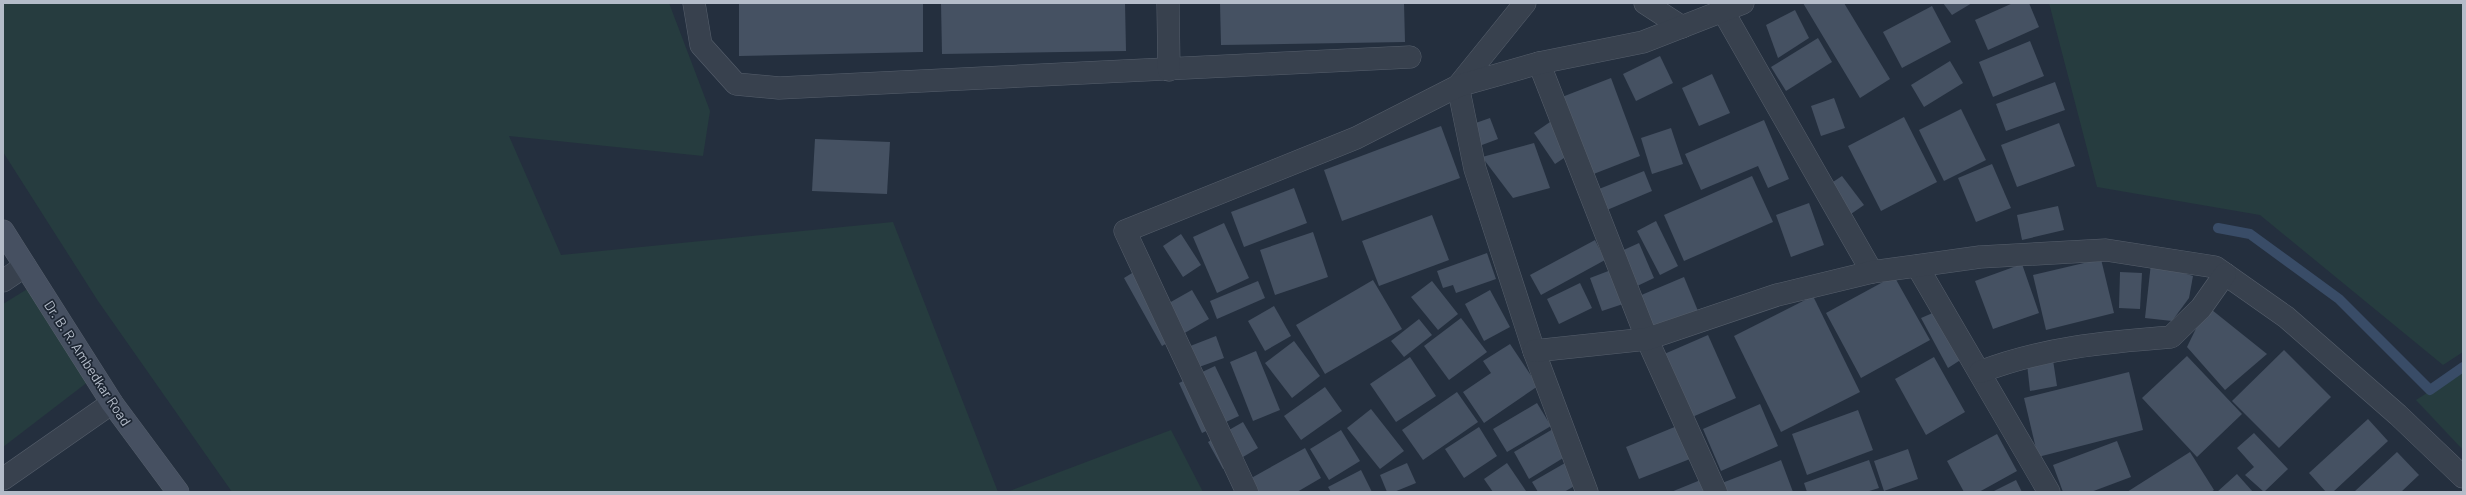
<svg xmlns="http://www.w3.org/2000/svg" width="2466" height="495" font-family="Barlow,sans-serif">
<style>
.green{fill:#263c3f}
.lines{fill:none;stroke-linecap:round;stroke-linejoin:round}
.stream{stroke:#394c67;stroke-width:10}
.building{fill:#455162}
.street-casing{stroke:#565f6c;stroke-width:23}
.secondary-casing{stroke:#565f6c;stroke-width:23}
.street{stroke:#38414e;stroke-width:22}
.secondary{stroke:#465061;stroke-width:22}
.labels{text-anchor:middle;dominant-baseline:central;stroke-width:3.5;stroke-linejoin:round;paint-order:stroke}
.street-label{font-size:14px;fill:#b4bcc9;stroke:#1d2633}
</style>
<rect width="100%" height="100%" fill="#242f3e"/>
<g class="green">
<path d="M3 3H669L710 111 703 156 509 136 561 255 893 222 998 492H232L98 301 3 152Z"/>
<path d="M2049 3H2463V352L2443 365 2260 215 2097 187Z"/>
<path d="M29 288 89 381 3 447V304Z"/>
<path d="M2463 370V450L2416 400Z"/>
<path d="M1171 430 1203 492H1007Z"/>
</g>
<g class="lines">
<path class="stream" d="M2218 228 2250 234 2339 299 2430 390 2463 367"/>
</g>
<g class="building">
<path d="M739 3H923V52L739 56Z"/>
<path d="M941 3H1125L1126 51 942 54Z"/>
<path d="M1220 3H1404L1405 42 1221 45Z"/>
<path d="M1803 3H1844L1890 79 1860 98Z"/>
<path d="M1943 3H1972L1952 15Z"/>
<path d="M2013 3H2029L2039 27 1988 50 1975 20Z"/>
<path d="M1932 6 1951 42 1902 68 1883 32Z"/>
<path d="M1795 10 1809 38 1778 58 1766 25Z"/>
<path d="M1818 38 1832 62 1786 91 1771 67Z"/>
<path d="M2030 41 2044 76 1993 97 1979 62Z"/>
<path d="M1660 56 1673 83 1636 101 1623 74Z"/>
<path d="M1950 61 1963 83 1924 107 1911 85Z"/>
<path d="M1712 74 1730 113 1699 126 1682 88Z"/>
<path d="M1611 78 1640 156 1591 175 1562 97Z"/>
<path d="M2055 82 2065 110 2006 131 1996 104Z"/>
<path d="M1834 98 1845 128 1821 136 1811 106Z"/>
<path d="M1961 109 1986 160 1944 181 1919 130Z"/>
<path d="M1904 117 1937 182 1881 211 1848 146Z"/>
<path d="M1490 118 1498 139 1474 148 1467 126Z"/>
<path d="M1764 120 1789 179 1768 188 1758 166 1701 190 1685 154Z"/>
<path d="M1550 122 1570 154 1555 164 1534 133Z"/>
<path d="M2059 123 2075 166 2017 187 2001 145Z"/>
<path d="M1441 126 1460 178 1342 221 1324 170Z"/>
<path d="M1671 128 1683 164 1652 174 1641 138Z"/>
<path d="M815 139 890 142 887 194 812 191Z"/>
<path d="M1534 143 1550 188 1513 198 1482 157Z"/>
<path d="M1992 164 2011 208 1976 222 1958 178Z"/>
<path d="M1644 171 1652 191 1607 210 1599 189Z"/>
<path d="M1752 176 1773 222 1684 261 1664 215Z"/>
<path d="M1842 176 1864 205 1851 214 1830 184Z"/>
<path d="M1294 188 1307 223 1244 247 1231 212Z"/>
<path d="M1809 203 1824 245 1791 257 1776 215Z"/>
<path d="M2058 206 2064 230 2022 240 2017 215Z"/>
<path d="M1432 215 1449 260 1379 286 1362 241Z"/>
<path d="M1656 221 1678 266 1660 275 1637 231Z"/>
<path d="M1224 223 1249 278 1217 293 1193 237Z"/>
<path d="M1313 232 1328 277 1275 295 1260 250Z"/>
<path d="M1181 234 1201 265 1183 277 1163 246Z"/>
<path d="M1595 240 1605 260 1541 295 1530 275Z"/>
<path d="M1639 243 1654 278 1633 288 1617 253Z"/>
<path d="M1487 253 1496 279 1456 293 1453 285 1443 288 1437 271Z"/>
<path d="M2101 259 2114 313 2046 330 2033 275Z"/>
<path d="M2151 263 2193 276 2189 298 2172 321 2145 318Z"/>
<path d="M2022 264 2039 313 1993 329 1975 281Z"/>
<path d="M1145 265 1169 303 1192 290 1209 319 1162 346 1124 278Z"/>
<path d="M1611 270 1623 304 1602 311 1590 278Z"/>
<path d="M2120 272 2142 273 2140 309 2119 308Z"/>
<path d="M1894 276 1930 340 1861 378 1826 313Z"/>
<path d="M1684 277 1698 311 1653 330 1639 296Z"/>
<path d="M1373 280 1402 329 1325 374 1296 325Z"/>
<path d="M1258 281 1265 298 1217 319 1210 301Z"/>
<path d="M1432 281 1458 314 1438 330 1411 297Z"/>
<path d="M1580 283 1592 308 1559 324 1547 299Z"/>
<path d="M1490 290 1510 327 1484 341 1465 304Z"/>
<path d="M1813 296 1860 392 1781 432 1734 336Z"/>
<path d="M1274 306 1291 336 1265 351 1248 321Z"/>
<path d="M2207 306 2267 354 2225 390 2187 347Z"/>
<path d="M1935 312 1962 359 1948 368 1921 318Z"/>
<path d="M1461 318 1487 352 1449 380 1424 346Z"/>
<path d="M1419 319 1432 335 1404 357 1391 341Z"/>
<path d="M1708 335 1736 398 1690 418 1662 355Z"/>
<path d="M1216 336 1224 358 1188 371 1180 350Z"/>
<path d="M1294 341 1320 376 1292 398 1265 363Z"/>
<path d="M1510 344 1538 386 1484 423 1463 392 1491 373 1483 361Z"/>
<path d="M2284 350 2331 397 2279 448 2232 401Z"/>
<path d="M1256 351 1280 410 1253 421 1230 362Z"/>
<path d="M2187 356 2242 414 2197 457 2142 398Z"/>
<path d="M1410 357 1436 396 1396 422 1370 384Z"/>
<path d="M1934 357 1965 412 1926 435 1895 379Z"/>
<path d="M2053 360 2057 386 2030 391 2027 364Z"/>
<path d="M1215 366 1239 416 1202 433 1179 383Z"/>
<path d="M2129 372 2143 430 2038 457 2024 398Z"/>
<path d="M1325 387 1342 411 1301 440 1284 416Z"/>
<path d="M1457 392 1478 422 1423 460 1402 430Z"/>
<path d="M1537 403 1551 426 1507 452 1493 429Z"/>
<path d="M1760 404 1778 446 1721 471 1703 429Z"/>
<path d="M1371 409 1404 451 1380 469 1347 428Z"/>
<path d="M1858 410 1873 450 1807 475 1792 434Z"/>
<path d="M2368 419 2388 441 2333 492H2326L2309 473Z"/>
<path d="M1243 422 1258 448 1223 469 1208 442Z"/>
<path d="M1677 426 1690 459 1639 479 1626 447Z"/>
<path d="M1479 427 1497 456 1464 478 1445 449Z"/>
<path d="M1553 429 1568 455 1529 479 1514 452Z"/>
<path d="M1341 430 1360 461 1329 480 1310 449Z"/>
<path d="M2254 433 2288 469 2264 492 2245 475 2254 467 2237 448Z"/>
<path d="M1997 434 2017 471 1979 492H1964L1947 461Z"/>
<path d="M2117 441 2131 477 2091 492H2063L2053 465Z"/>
<path d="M1305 448 1321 478 1297 492H1241L1237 486Z"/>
<path d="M1908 449 1918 479 1884 491 1874 461Z"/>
<path d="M2190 452 2214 490 2211 492H2127Z"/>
<path d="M2397 452 2419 475 2401 492H2354Z"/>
<path d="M1781 460 1793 492H1725L1722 483Z"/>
<path d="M1869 460 1879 488 1866 492H1807L1804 483Z"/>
<path d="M1407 463 1416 483 1394 492H1387L1380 475Z"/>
<path d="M1507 463 1526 491 1525 492H1493L1484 479Z"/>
<path d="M1565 463 1578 484 1564 492H1538L1532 482Z"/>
<path d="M1361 470 1372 492H1331L1328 487Z"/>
<path d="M2237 474 2253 492H2217Z"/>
<path d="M1703 479 1708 492H1671Z"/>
<path d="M2016 480 2022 492H1992Z"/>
</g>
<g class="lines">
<g class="street-casing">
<g id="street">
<path d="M694 3 701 45 736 84 779 88 1410 57"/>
<path d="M1168 3 1169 70"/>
<path d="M1645 3 1682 27"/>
<path d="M1723 11 1872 272"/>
<path d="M1539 63 1647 339 1716 492"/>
<path d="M1458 86 1475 169 1534 351 1587 492"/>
<path d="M1458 86 1525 3"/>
<path d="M1917 266 2049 492"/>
<path d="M3 281 25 266"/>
<path d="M1534 351 1647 339 1777 295 1872 272 1980 257 2106 250 2215 267 2286 317 2398 415 2463 477"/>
<path d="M1980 372C2042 348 2105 342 2171 337L2201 308 2225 274"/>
<path d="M3 479 112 403"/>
<path d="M1247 492 1125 231 1356 138 1458 86 1539 63 1643 42 1743 3"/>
</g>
</g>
<g class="secondary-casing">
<path id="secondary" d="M3 231 112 403 178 492"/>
</g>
<use href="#street" class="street"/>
<use href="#secondary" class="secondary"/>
</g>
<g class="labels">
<g class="street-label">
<text transform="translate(88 363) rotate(57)">Dr. B. R. Ambedkar Road</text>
</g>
</g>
<rect width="2466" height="495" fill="none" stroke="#b4bcc9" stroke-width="8"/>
</svg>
